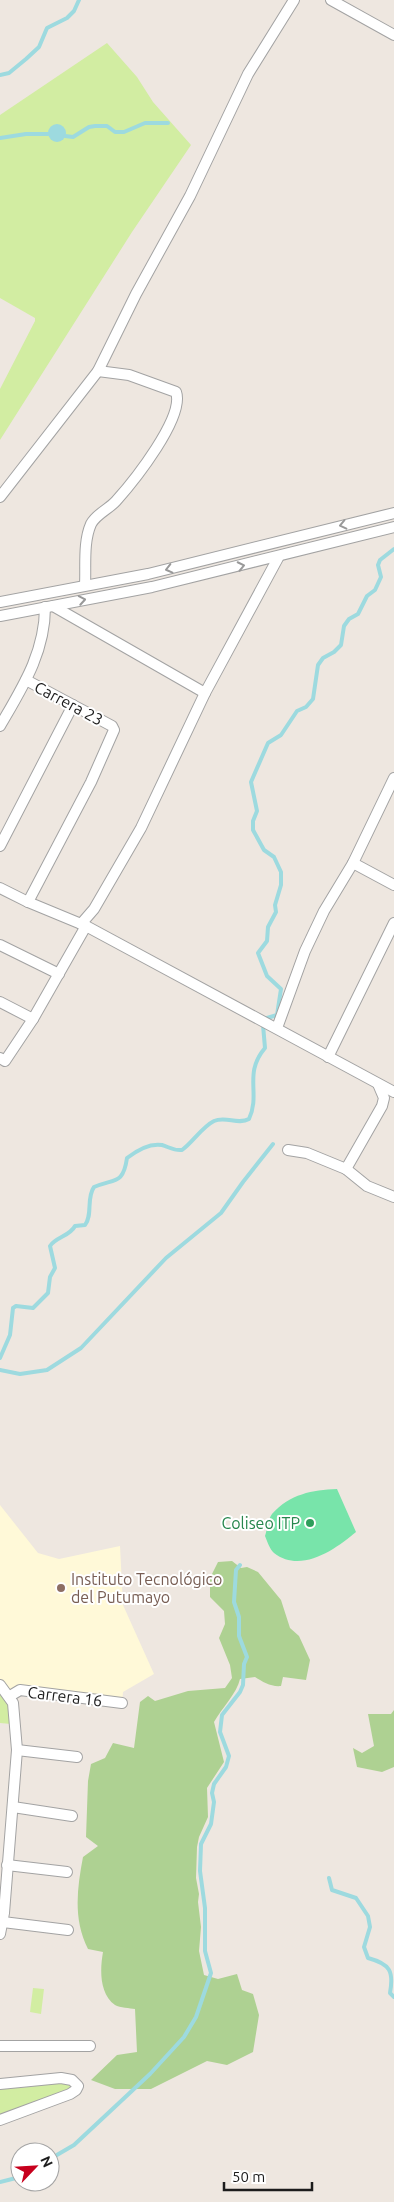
<svg xmlns="http://www.w3.org/2000/svg" width="394" height="2202" font-family="Ubuntu,sans-serif">
<style>
.education{fill:#fff9d8}
.grass{fill:#d2eda2}
.forest{fill:#aed192}
.pitch{fill:#78e4aa}
.water{fill:#9ddadf}
.lines{fill:none;stroke-linecap:round;stroke-linejoin:round}
.stream{stroke:#9ddadf;stroke-width:4}
.street-casing{stroke:#a3a3a3;stroke-width:12}
.street{stroke:#fff;stroke-width:10}
.oneway{stroke:#999}
.leisure-dot{fill:#2e9e5b;stroke:#fff;stroke-width:2}
.education-dot{fill:#8d6e63;stroke:#fff;stroke-width:2}
.labels{text-anchor:middle;dominant-baseline:central;stroke-width:4;stroke-linejoin:round;paint-order:stroke}
.street-label{font-size:16px;fill:#1c1c1c;stroke:#fff}
.leisure-label{font-size:16px;fill:#27864d;stroke:#fff;text-anchor:end}
.education-label{font-size:16px;fill:#785e54;stroke:#fff;text-anchor:start}
</style>
<rect width="100%" height="100%" fill="#eee7e0"/>
<path class="education" d="M0 1505 38 1553 59 1559 120 1546 123 1605 154 1674 123 1692 122 1703 20 1690 10 1696 0 1685Z"/>
<g class="grass">
<path d="M107 43 137 77 153 102 191 145 132 232 0 440V389L35 321V318L0 298V115Z"/>
<path d="M0 1692 9 1705 11 1724 0 1723Z"/>
<path d="M33 1988 44 1989 41 2014 30 2012Z"/>
<path d="M66 2080 72 2084 73 2089 0 2116V2089L28 2087Z"/>
</g>
<g class="forest">
<path d="M232 1561 241 1568 247 1567 258 1572 281 1600 290 1628 299 1636 310 1660 306 1680 283 1677 281 1686C271 1687 263 1682 255 1677L240 1679C237 1693 222 1708 214 1722L224 1762 207 1788 208 1817 199 1837 197 1847 196 1878 199 1894 198 1902 201 1927 199 1951 204 1975 218 1979 237 1974 242 1990 253 1994 259 2015 253 2052 227 2065 207 2061 151 2089H115L91 2080 117 2055 137 2052 135 2009C130 2008 120 2008 115 2005 99 1993 100 1969 103 1952L88 1949C73 1919 77 1889 83 1857L98 1846 86 1837 88 1781 91 1764 105 1758 113 1743 134 1748 140 1702 148 1696 155 1701 188 1691 225 1688 232 1678 230 1665 219 1638 225 1624 224 1611 210 1597V1578L218 1562Z"/>
<path d="M394 1710V1767L382 1772 357 1767 353 1748 362 1753 374 1746 368 1714H391Z"/>
</g>
<path class="pitch" d="M337 1489 356 1532C336 1549 301 1574 274 1553 270 1550 267 1541 265 1536 267 1530 268 1519 272 1514 290 1494 312 1490 337 1489Z"/>
<circle class="water" cx="57" cy="133" r="9"/>
<g class="lines">
<g class="stream">
<path d="M0 75 9 73 26 59 39 47 47 28 67 18 74 11 79 0"/>
<path d="M65 136 73 137 89 127 95 126H107L115 132H124L145 123H168"/>
<path d="M0 138 26 134H48"/>
<path d="M0 1358 10 1335 13 1308 16 1306 33 1308 48 1293 50 1277 55 1268 50 1246C56 1237 70 1236 75 1226L85 1225C93 1215 86 1198 94 1187 115 1178 123 1185 127 1158 136 1151 150 1143 162 1145 169 1147 174 1151 182 1150 193 1142 202 1127 214 1121 226 1116 238 1125 249 1119 261 1093 243 1074 265 1048L263 1025 267 1018 277 1015 281 989 267 976 258 953 267 941 268 927 276 912 275 905 281 885V872L274 857 264 850 253 830V821L257 811 251 782 268 743 281 735 297 711 306 707 313 699 318 665 323 658 334 652 341 645 344 626 349 619 358 614 367 596 375 590 381 577 378 565 380 560 394 549"/>
<path d="M0 1370 20 1374 47 1370 81 1348 166 1258 221 1213 243 1182 273 1144"/>
<path d="M329 1878 332 1890 356 1898 368 1916 370 1927 364 1947 368 1958C390 1964 394 1971 390 1993L394 1997"/>
<path d="M50 2159 74 2145 150 2074 184 2037 196 2017 211 1973 205 1951V1908L200 1871 201 1844 211 1824 214 1802 212 1793 214 1784 226 1767 229 1756 220 1732 222 1715 240 1692 243 1685 244 1664 247 1657 239 1636V1617L234 1602 236 1570 240 1565"/>
<path d="M0 2182 20 2177"/>
</g>
<g class="street-casing">
<g id="street">
<path d="M331 0 394 35"/>
<path d="M0 497 98 371 136 294 190 196 248 74 294 0"/>
<path d="M85 585C86 566 83 542 91 524 96 514 109 509 116 501 134 481 185 417 176 392L129 375 98 371"/>
<path d="M0 602 148 574 394 513"/>
<path d="M53 606 205 693"/>
<path d="M0 616 152 587 394 527"/>
<path d="M26 680 112 726 114 730 91 782 28 902"/>
<path d="M0 726C22 688 45 653 45 607"/>
<path d="M0 846 73 705"/>
<path d="M353 863 394 885"/>
<path d="M0 888 28 902 86 926 394 1092"/>
<path d="M81 924 94 909 141 828 205 693 278 558"/>
<path d="M0 945 59 974"/>
<path d="M0 1002 33 1019"/>
<path d="M277 1028 305 951 324 911 353 863 394 778"/>
<path d="M328 1057 394 923"/>
<path d="M0 1058 5 1061 33 1019 86 926"/>
<path d="M288 1150 307 1153 346 1169 382 1106 384 1098 378 1084"/>
<path d="M346 1169 367 1186 394 1197"/>
<path d="M0 1685 13 1703 17 1750 4 1913 0 1934"/>
<path d="M10 1696 20 1690 122 1703"/>
<path d="M17 1750 77 1757"/>
<path d="M13 1807 72 1816"/>
<path d="M7 1865 67 1872"/>
<path d="M3 1922 68 1930"/>
<path d="M0 2046H90"/>
<path d="M0 2084 61 2078 72 2080 78 2086 76 2090 70 2094 0 2120"/>
</g>
</g>
<use href="#street" class="street"/>
</g>
<defs><path id="oneway-chevron" d="M-2-3.5L2.5 0L-2 3.5" fill="none" stroke-width="1.6" stroke-linecap="round" stroke-linejoin="round" transform="scale(1.25)"/></defs>
<g class="oneway">
<use href="#oneway-chevron" transform="translate(343 525) rotate(167)"/>
<use href="#oneway-chevron" transform="translate(241 566) rotate(-12)"/>
<use href="#oneway-chevron" transform="translate(169 569) rotate(166)"/>
<use href="#oneway-chevron" transform="translate(82 600) rotate(-10)"/>
</g>
<circle class="leisure-dot" cx="310" cy="1523" r="5"/>
<circle class="education-dot" cx="61" cy="1588" r="5"/>
<g class="labels">
<g class="street-label">
<text transform="translate(69 703) rotate(28)">Carrera 23</text>
<text transform="translate(65 1696) rotate(7)">Carrera 16</text>
</g>
<g class="leisure-label">
<text x="300" y="1523">Coliseo ITP</text>
</g>
<g class="education-label">
<text x="71" y="1579">Instituto Tecnológico<tspan x="71" dy="18">del Putumayo</tspan></text>
</g>
</g>
<g transform="translate(35 2167) rotate(65)"><circle r="24" fill="#ffffff" stroke="#a4a4a4"/>
<path d="M0-4L9 19L0 12L-9 19Z" fill="#c7001d"/>
<text y="-8" font-size="14" font-weight="bold" text-anchor="middle" fill="#1c1c1c">N</text>
</g>
<path d="M224 2182v8h88v-8" fill="none" stroke="#1c1c1c" stroke-width="2.5"/>
<text x="232" y="2182" font-size="15" fill="#1c1c1c" stroke="#ffffff" stroke-width="4" paint-order="stroke">50 m</text>
</svg>
